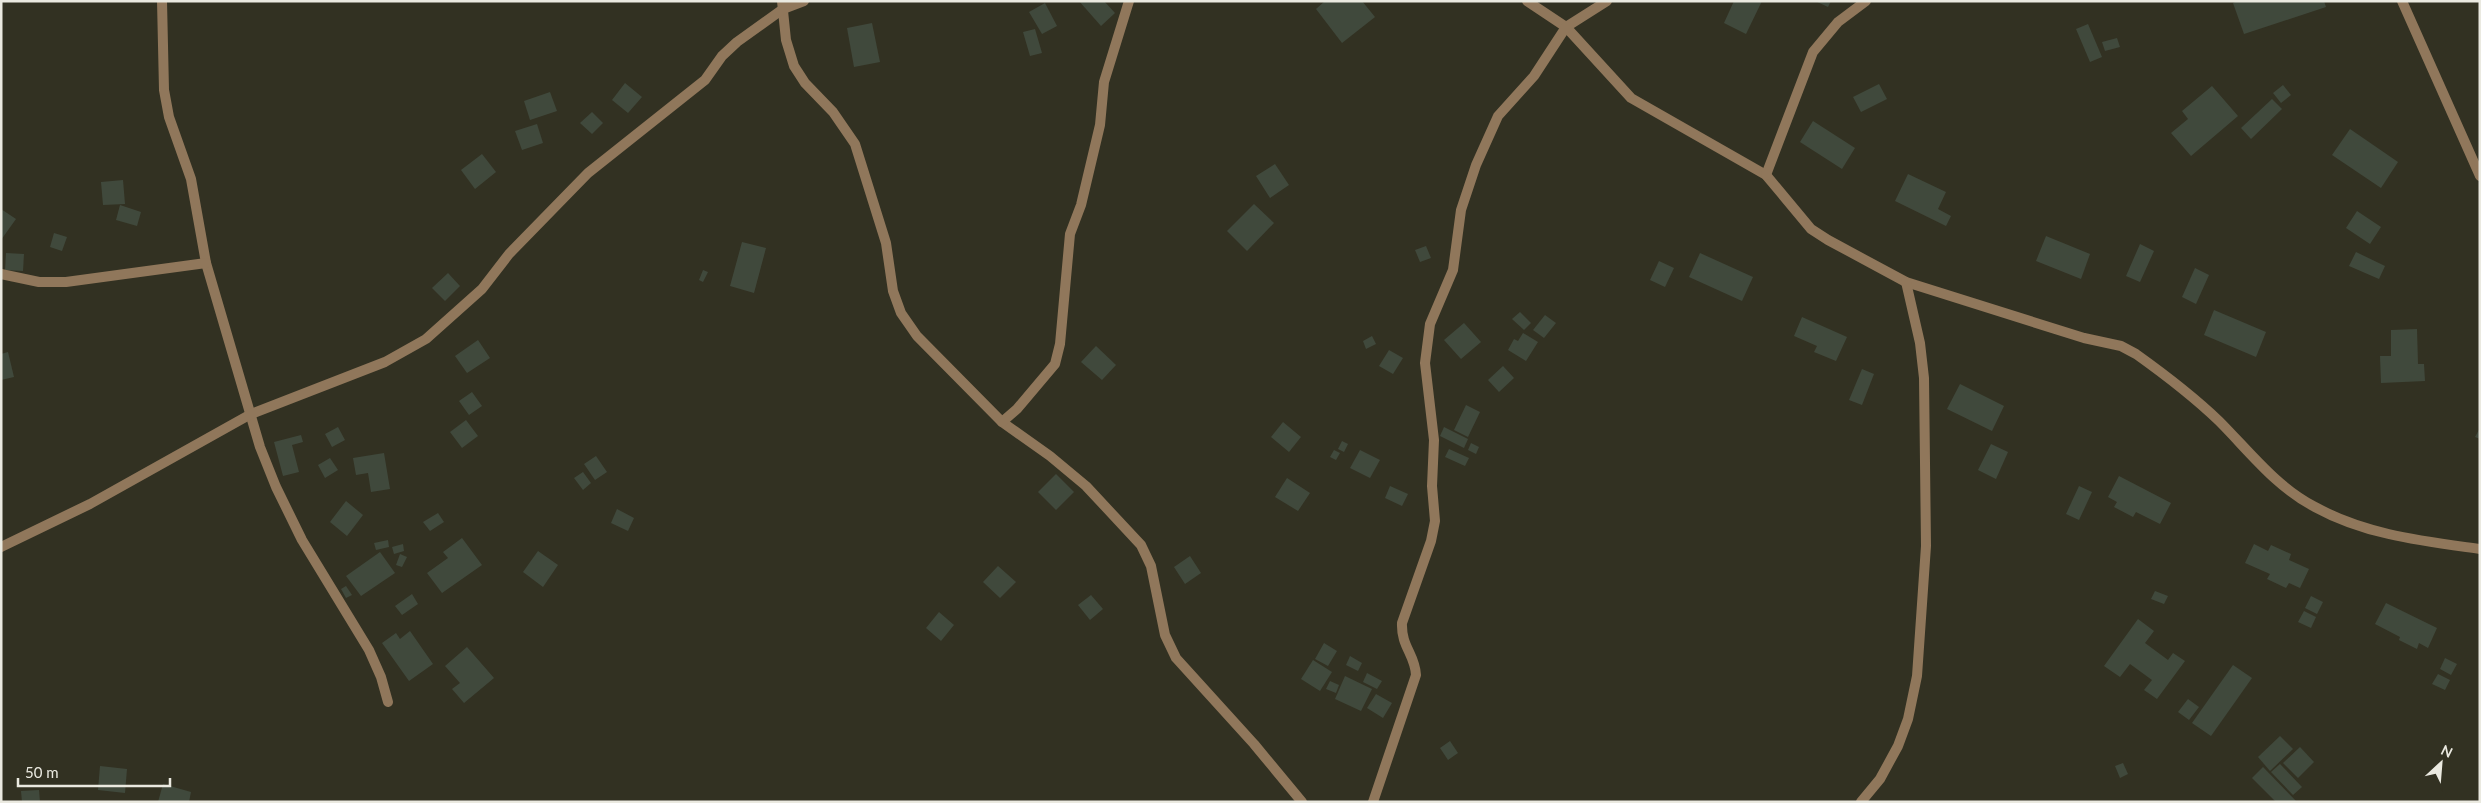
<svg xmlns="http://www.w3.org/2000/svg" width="2481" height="803" font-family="Lato,sans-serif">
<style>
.building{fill:#40493c}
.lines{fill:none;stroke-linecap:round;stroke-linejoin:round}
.street{stroke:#90775b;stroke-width:10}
</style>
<rect width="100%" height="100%" fill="#323122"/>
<g class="building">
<path d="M1079 1H1104L1115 13 1101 26Z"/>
<path d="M1325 1H1362L1375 17 1342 43 1316 9Z"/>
<path d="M1734 1H1762L1746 34 1724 23Z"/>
<path d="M1815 1H1831L1828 7Z"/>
<path d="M2237 1H2324L2326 7 2244 34 2233 3Z"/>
<path d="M1045 3 1057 26 1042 34 1029 12Z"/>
<path d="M872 23 880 62 854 67 847 28Z"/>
<path d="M2088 24 2102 57 2090 62 2076 29Z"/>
<path d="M1035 29 1042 53 1030 56 1023 32Z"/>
<path d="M2117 38 2120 47 2105 51 2102 42Z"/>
<path d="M625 83 642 97 628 113 612 100Z"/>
<path d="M1879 84 1887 99 1861 112 1853 97Z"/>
<path d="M2283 85 2291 95 2281 103 2273 93Z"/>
<path d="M2212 86 2238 116 2191 156 2171 133 2188 119 2182 111Z"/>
<path d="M550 92 557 111 530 120 524 101Z"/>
<path d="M2272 99 2282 109 2251 139 2241 128Z"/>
<path d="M592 112 603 123 592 134 580 123Z"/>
<path d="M1813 121 1855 148 1842 169 1800 142Z"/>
<path d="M537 124 543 143 522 150 515 131Z"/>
<path d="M2350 129 2398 162 2381 188 2332 155Z"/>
<path d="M482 154 496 172 475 189 461 170Z"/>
<path d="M1275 164 1289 185 1270 198 1256 176Z"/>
<path d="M1908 174 1946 192 1938 209 1951 216 1946 226 1895 201Z"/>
<path d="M123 180 125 204 103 205 101 182Z"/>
<path d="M1254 204 1274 223 1247 251 1227 231Z"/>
<path d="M120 205 141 212 137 226 116 220Z"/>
<path d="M1 209 16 219 1 240Z"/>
<path d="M2357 211 2381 227 2370 244 2346 228Z"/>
<path d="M54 233 67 237 62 251 50 247Z"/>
<path d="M2046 236 2090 254 2081 279 2036 261Z"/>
<path d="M742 242 766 248 754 293 730 286Z"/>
<path d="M2140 244 2154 251 2140 282 2126 276Z"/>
<path d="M1426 246 1431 258 1420 262 1415 250Z"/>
<path d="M2356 252 2385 266 2379 279 2349 266Z"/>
<path d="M6 253 24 254 23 271 5 270Z"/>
<path d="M1700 253 1753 277 1742 301 1689 277Z"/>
<path d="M1659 261 1674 268 1665 287 1650 280Z"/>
<path d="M2195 268 2209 275 2196 304 2182 297Z"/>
<path d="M703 270 708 272 703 282 699 280Z"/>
<path d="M448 273 460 286 445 301 432 288Z"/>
<path d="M2214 310 2266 332 2256 357 2204 335Z"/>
<path d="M1520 312 1531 323 1524 330 1512 319Z"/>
<path d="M1545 315 1556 323 1544 338 1533 330Z"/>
<path d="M1802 317 1847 337 1836 361 1814 352 1817 346 1794 336Z"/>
<path d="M1464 323 1481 342 1461 359 1444 340Z"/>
<path d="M2417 329 2418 364H2424L2425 381 2381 383 2380 356H2391V330Z"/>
<path d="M1523 333 1538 342 1526 361 1508 350 1514 339 1518 341Z"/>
<path d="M1372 336 1376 344 1366 349 1363 341Z"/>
<path d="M478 340 490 358 467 373 455 356Z"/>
<path d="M1096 346 1116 365 1102 380 1081 362Z"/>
<path d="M1389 350 1403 358 1393 374 1379 366Z"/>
<path d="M8 352 14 377 1 380V354Z"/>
<path d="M1503 366 1514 378 1499 392 1488 380Z"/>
<path d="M1862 369 1874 374 1862 405 1849 400Z"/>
<path d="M1960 384 2004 406 1992 431 1947 409Z"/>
<path d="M472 392 482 406 469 415 459 401Z"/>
<path d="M1466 405 1480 412 1468 437 1454 430Z"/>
<path d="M466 420 478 436 462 448 450 432Z"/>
<path d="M1283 422 1301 437 1289 452 1271 437Z"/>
<path d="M338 427 345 440 332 447 325 434Z"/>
<path d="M1444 427 1468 439 1464 448 1440 436Z"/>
<path d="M2480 428V439L2475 437Z"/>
<path d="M301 435 303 442 292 445 299 472 283 476 274 442Z"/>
<path d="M1342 441 1348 444 1344 452 1338 449Z"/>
<path d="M1471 443 1479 447 1476 454 1468 450Z"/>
<path d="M1991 444 2008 452 1996 479 1978 470Z"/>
<path d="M1449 449 1469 458 1465 466 1445 457Z"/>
<path d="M1334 450 1340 453 1336 460 1330 457Z"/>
<path d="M1360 450 1380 460 1370 478 1350 468Z"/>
<path d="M384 453 390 489 371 492 368 473 356 475 353 458Z"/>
<path d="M596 456 607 472 595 480 584 464Z"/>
<path d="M330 458 338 470 325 478 318 465Z"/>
<path d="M583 472 591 483 583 490 574 478Z"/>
<path d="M1056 474 1074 492 1056 510 1038 492Z"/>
<path d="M2119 476 2171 503 2160 524 2136 512 2133 517 2114 507 2117 502 2108 497Z"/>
<path d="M1287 478 1310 493 1298 511 1275 497Z"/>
<path d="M1390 486 1408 494 1402 506 1385 498Z"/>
<path d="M2079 486 2092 492 2079 520 2066 514Z"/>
<path d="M346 501 363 515 347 536 330 522Z"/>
<path d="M617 509 634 518 628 531 611 523Z"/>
<path d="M438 513 444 522 430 531 423 522Z"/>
<path d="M462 538 482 565 442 593 427 573 448 558 443 552Z"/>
<path d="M388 540 389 547 376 550 374 543Z"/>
<path d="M403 544 404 551 394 554 392 547Z"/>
<path d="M2254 544 2268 551 2271 545 2291 554 2289 560 2309 569 2300 588 2289 583 2286 588 2267 579 2270 574 2245 563Z"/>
<path d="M538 551 558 565 543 587 523 572Z"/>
<path d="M380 552 395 573 361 596 346 576Z"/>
<path d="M400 554 407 557 402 567 396 565Z"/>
<path d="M1190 556 1201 573 1185 584 1174 567Z"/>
<path d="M998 566 1016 582 1000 598 983 582Z"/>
<path d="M346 586 352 595 346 598 341 589Z"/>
<path d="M2155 591 2168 596 2164 604 2151 599Z"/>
<path d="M412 594 418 604 402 615 395 606Z"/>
<path d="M1091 595 1103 609 1090 620 1078 605Z"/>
<path d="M2311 596 2323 602 2317 614 2305 608Z"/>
<path d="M2386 603 2437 628 2428 648 2419 643 2417 649 2399 640 2400 637 2375 624Z"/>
<path d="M2304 611 2316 617 2311 628 2298 622Z"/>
<path d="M939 612 954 625 941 641 926 628Z"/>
<path d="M2138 619 2154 631 2145 643 2168 660 2173 653 2185 661 2157 699 2144 690 2152 680 2130 664 2120 677 2104 666Z"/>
<path d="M410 631 433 664 409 681 382 643 396 633 400 639Z"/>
<path d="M1324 643 1337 651 1328 666 1315 659Z"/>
<path d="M467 647 494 678 464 703 452 689 460 683 445 666Z"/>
<path d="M1350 656 1362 663 1358 671 1346 665Z"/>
<path d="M2445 658 2457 664 2451 675 2440 669Z"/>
<path d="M1313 660 1332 672 1320 691 1301 679Z"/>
<path d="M2233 665 2252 678 2211 736 2192 723Z"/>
<path d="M1367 673 1382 681 1377 689 1363 682Z"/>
<path d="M2438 674 2450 680 2445 690 2432 684Z"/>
<path d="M1345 676 1372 689 1361 711 1335 699Z"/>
<path d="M1330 681 1339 685 1336 693 1326 689Z"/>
<path d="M1376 694 1392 703 1383 718 1367 708Z"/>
<path d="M2188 699 2199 707 2189 720 2178 712Z"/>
<path d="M2280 736 2293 749 2270 771 2258 757Z"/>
<path d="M1450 741 1458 753 1448 760 1440 748Z"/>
<path d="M2300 747 2314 762 2298 778 2283 763Z"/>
<path d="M2123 763 2128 774 2120 778 2115 766Z"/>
<path d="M2280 764 2302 787 2293 795 2271 772Z"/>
<path d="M100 766 127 769 125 793 98 790Z"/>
<path d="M2263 767 2297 802H2276L2252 778Z"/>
<path d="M163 784 191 792 189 802H158Z"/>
<path d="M39 790 40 802H22L21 791Z"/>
</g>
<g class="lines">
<g class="street">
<path d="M162 1 164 90 169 117 191 179 206 263 260 447 276 487 302 540 369 650 381 677 388 702"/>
<path d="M782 1 786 40 794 66 805 83 833 112 855 144 886 243 893 291 901 313 917 336 1002 422 1050 456 1086 486 1141 545 1151 566 1165 635 1176 658 1254 744 1302 802"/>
<path d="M1527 1 1566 27 1631 98 1766 175 1811 229 1828 240 1906 282 2084 338 2121 346 2136 354C2164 374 2194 397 2219 421 2249 451 2276 487 2315 507 2366 535 2423 541 2480 549"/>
<path d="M2402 1 2480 176"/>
<path d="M1766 175 1813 52 1838 22 1866 1"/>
<path d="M1 274 39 282H66L206 263"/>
<path d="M1002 422 1017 409 1055 364 1060 344 1070 234 1081 205 1100 125 1104 82 1129 1"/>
<path d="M1 547 90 504 251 414 385 362 426 339 482 289 509 254 588 173 705 80 722 56 737 42 783 9 804 1"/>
<path d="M1373 802 1416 675C1415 654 1401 647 1402 623L1431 541 1435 521 1432 486 1434 440 1425 363 1430 324 1453 270 1461 210 1476 165 1498 116 1534 76 1566 27 1607 1"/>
<path d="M1861 802 1880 779 1898 746 1908 719 1917 676 1926 546 1924 378 1920 343 1906 282"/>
</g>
</g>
<rect width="2481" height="803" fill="none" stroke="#eae9e0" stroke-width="5"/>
<g transform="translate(2441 763) rotate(26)" stroke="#323122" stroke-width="4" paint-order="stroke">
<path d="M0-4L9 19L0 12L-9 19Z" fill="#eae9e0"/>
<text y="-8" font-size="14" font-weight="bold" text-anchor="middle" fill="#eae9e0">N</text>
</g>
<path d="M18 778v8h152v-8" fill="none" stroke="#eae9e0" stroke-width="2.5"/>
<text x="25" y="778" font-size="15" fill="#eae9e0" stroke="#323122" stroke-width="4" paint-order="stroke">50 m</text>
</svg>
